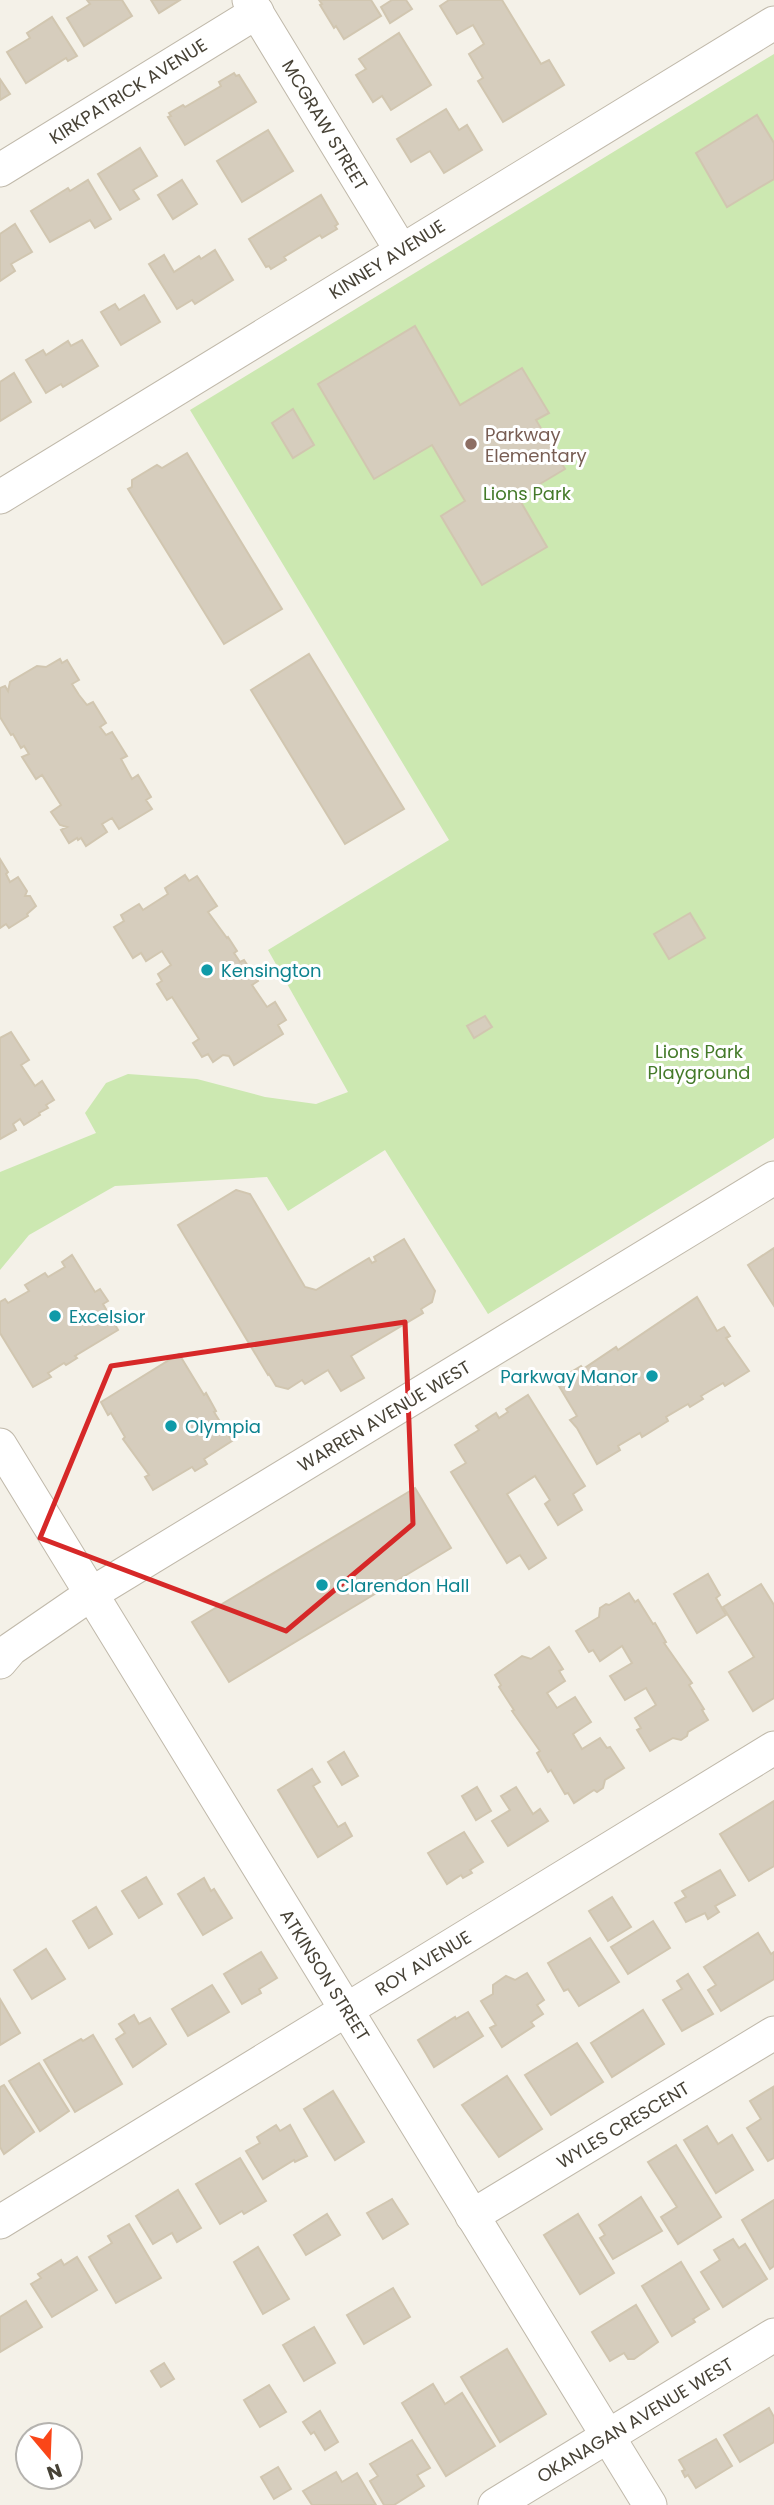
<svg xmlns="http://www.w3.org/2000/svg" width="774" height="2505" font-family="Poppins,sans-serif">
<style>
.green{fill:#cce8b1}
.building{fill:#d6cdbd;stroke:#d1c6b0;stroke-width:2}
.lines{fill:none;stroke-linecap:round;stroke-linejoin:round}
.minor-casing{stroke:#c0b9aa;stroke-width:35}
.minor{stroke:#fff;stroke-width:33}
.marked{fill:none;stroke:#d62828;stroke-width:5;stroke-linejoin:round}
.education-dot{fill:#8d6e63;stroke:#fff;stroke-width:2.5}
.culture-dot{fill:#0f9aa8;stroke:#fff;stroke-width:2.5}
.labels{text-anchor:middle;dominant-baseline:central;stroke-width:6;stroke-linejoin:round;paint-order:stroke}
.street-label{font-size:18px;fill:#474236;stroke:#fff}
.education-label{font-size:18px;fill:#785e54;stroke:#fff;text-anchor:start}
.park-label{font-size:18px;fill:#447a29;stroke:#fff}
.culture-label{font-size:18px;fill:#0d838f;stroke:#fff;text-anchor:start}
</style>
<rect width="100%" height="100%" fill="#f4f1e8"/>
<path class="green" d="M774 54V1138L488 1314 385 1150 288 1211 267 1177 115 1186 29 1235 0 1270V1172L96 1133 85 1113 106 1083 128 1074 197 1079 265 1097 316 1104 348 1092 268 950 449 840 190 410Z"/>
<g class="building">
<path d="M87 0H122L132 16 84 46 67 18 90 4Z"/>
<path d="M151 0H180L159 13Z"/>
<path d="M319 0H371L381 16 344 39 336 26 334 28 320 5 322 4Z"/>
<path d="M392 0H406L412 9 390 23 381 7Z"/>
<path d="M449 0H502L541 64 549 60 564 85 503 122 478 81 483 78 469 54 484 44 473 25 457 34 440 6Z"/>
<path d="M52 17 77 56 68 61 66 58 26 83 7 52 30 38 27 33Z"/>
<path d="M399 33 431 85 391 110 382 96 373 102 356 75 366 69 359 59Z"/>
<path d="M234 73 236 76 239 75 256 102 185 145 168 117 171 116 169 113 183 105 185 107 221 86 219 82Z"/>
<path d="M0 79 10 94 0 100Z"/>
<path d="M446 109 459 130 467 125 482 150 444 173 430 151 411 162 397 139Z"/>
<path d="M757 115 774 143V179L727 207 696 153Z"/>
<path d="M268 130 293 171 242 202 217 161Z"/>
<path d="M140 148 157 176 133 190 139 199 120 210 98 174Z"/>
<path d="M88 180 111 219 95 228 90 220 50 242 31 211 68 188 70 191Z"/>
<path d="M182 180 197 204 173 219 158 195Z"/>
<path d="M321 195 338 224 335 226 337 229 322 238 320 235 284 257 286 260 271 269 269 266 266 267 249 239Z"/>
<path d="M15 224 32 252 11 264 15 271 0 281V234Z"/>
<path d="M215 250 233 280 195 304 192 300 177 309 149 264 164 255 174 272 199 256 201 259Z"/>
<path d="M144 295 160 322 121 345 101 312 115 304 119 310Z"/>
<path d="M415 326 460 405 522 368 549 413 536 420 565 469 518 497 547 547 482 585 441 516 465 501 432 445 374 479 318 384Z"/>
<path d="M82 340 98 366 63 387 61 384 46 393 26 360 43 350 46 355 68 341 71 346Z"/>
<path d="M14 373 31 402 0 421V382Z"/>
<path d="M293 409 314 445 293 458 272 423Z"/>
<path d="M187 453 282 609 224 644 128 489 132 487V480L157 465 162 468Z"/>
<path d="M309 654 404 809 345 844 251 690Z"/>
<path d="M60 659 62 663 67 660 79 680 72 684 79 695 87 705 93 702 106 723 100 727 106 735 112 732 127 756 121 759 132 779 138 775 151 797 146 800 152 809 119 829 112 818 102 824 107 832 86 846 81 838 78 840 77 838 69 843 61 830 67 827 60 825 51 812 61 805 42 775 36 779 22 757 29 754 24 746 21 748 13 734 11 735 0 717V688L5 686 8 691 10 682 37 666 46 667Z"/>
<path d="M0 859 8 872 6 874 10 882 18 877 27 891 25 896H30L36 906 27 914 28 916 9 928 6 924 0 928Z"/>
<path d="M185 875 189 881 197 876 217 906 208 912 227 938 228 937 237 951 234 953 240 962 244 960 258 981 252 985 267 1007 275 1002 286 1020 278 1025 283 1034 234 1065 229 1056 223 1055 213 1062 208 1054 202 1057 193 1043 199 1039 172 997 167 1000 157 984 162 981 158 974 171 965 162 951 146 961 141 953 133 958 114 927 124 921 121 915 139 904 143 910 168 894 165 888Z"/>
<path d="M690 913 705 938 669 959 654 934Z"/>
<path d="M485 1016 492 1027 474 1038 467 1026Z"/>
<path d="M11 1032 29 1060 21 1065 35 1086 42 1081 54 1100 46 1105 48 1108 39 1113 40 1115 24 1125 20 1119 13 1124 16 1130 0 1139V1038Z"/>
<path d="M236 1190 250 1194 305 1287 316 1290 369 1258 372 1263 376 1261 374 1257 404 1239 435 1291 432 1302 421 1309 423 1313 351 1356 364 1378 341 1391 328 1370 305 1384 302 1380 288 1389 276 1386 269 1374 268 1375 178 1225Z"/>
<path d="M774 1248V1306L748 1265Z"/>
<path d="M72 1255 95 1292 100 1289 108 1301 103 1304 118 1330 75 1356 77 1358 66 1365 64 1363 48 1373 51 1377 33 1387 0 1333V1302L5 1299 8 1303 29 1291 25 1285 45 1273 48 1277 65 1267 62 1262Z"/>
<path d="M697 1297 717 1331 724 1327 730 1336 726 1338 749 1371 725 1386 723 1383 701 1396 703 1399 690 1407 688 1404 666 1417 668 1421 642 1437 640 1433 618 1446 620 1450 597 1464 577 1428 570 1420 577 1416 556 1381 581 1366 583 1369 616 1347 618 1350Z"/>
<path d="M179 1354 204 1395 206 1393 216 1411 214 1412 232 1441 204 1459 207 1464 195 1471 192 1467 153 1490 145 1477 149 1475 123 1439 125 1437 111 1413 108 1415 101 1402Z"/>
<path d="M528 1395 585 1486 573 1494 582 1510 558 1525 545 1504 550 1500 535 1476 507 1494 546 1558 529 1569 520 1555 507 1563 451 1472 466 1463 455 1445 479 1430 476 1426 496 1413 499 1418 508 1412 506 1409Z"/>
<path d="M415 1488 451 1548 229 1682 192 1622Z"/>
<path d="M708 1574 720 1595 716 1598 726 1615 697 1633 674 1594Z"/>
<path d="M761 1584 774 1605V1698L753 1711 729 1672 754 1657 723 1607Z"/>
<path d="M629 1593 635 1602 638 1600 653 1624 655 1623 666 1642 664 1643 692 1683 689 1685 704 1709 702 1710 708 1720 688 1732 687 1736 681 1740 673 1738 650 1751 637 1730 641 1728 635 1718 656 1705 646 1688 625 1700 610 1676 632 1663 622 1646 600 1661 593 1650 589 1652 576 1631 599 1617 600 1608 606 1604 609 1605Z"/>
<path d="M549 1647 563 1669 559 1671 565 1681 547 1693 557 1708 575 1697 591 1722 573 1734 582 1749 600 1738 607 1748 610 1747 624 1768 605 1780 603 1788 597 1792 594 1790 574 1803 568 1793 565 1794 551 1770 548 1772 537 1753 540 1751 512 1711 514 1710 499 1687 501 1685 495 1675 522 1656 531 1659Z"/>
<path d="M344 1752 358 1776 342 1785 328 1762Z"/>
<path d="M312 1769 320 1782 313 1786 338 1827 345 1823 352 1836 318 1857 278 1790Z"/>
<path d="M477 1787 491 1811 476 1820 462 1796Z"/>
<path d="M516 1787 533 1814 540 1809 548 1821 508 1846 492 1821 510 1810 501 1796Z"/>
<path d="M774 1801V1866L749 1881 720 1834Z"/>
<path d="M464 1832 483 1862 470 1870 472 1873 463 1878 461 1875 447 1884 428 1853Z"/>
<path d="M720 1870 735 1895 715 1906 719 1912 708 1919 705 1913 686 1922 675 1903 686 1897 682 1891Z"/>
<path d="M146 1877 162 1904 139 1918 122 1891Z"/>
<path d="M204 1878 211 1891 214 1889 232 1918 203 1935 178 1894Z"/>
<path d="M612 1897 631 1927 608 1941 589 1911Z"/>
<path d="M96 1907 112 1934 89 1948 73 1921Z"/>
<path d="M653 1921 670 1948 628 1974 611 1947Z"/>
<path d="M758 1933 771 1954 774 1952V1979L721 2011 708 1990 716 1985 704 1967Z"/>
<path d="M590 1938 619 1982 579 2006 568 1989 564 1991 548 1963Z"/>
<path d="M46 1949 65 1979 32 1999 14 1970Z"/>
<path d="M261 1952 277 1978 259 1989 261 1993 242 2004 224 1974Z"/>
<path d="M527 1973 544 2000 537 2005 543 2014 531 2022 534 2026 502 2047 490 2028 496 2025 481 2001 493 1994V1985L506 1976 515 1980Z"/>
<path d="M688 1974 713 2014 682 2031 663 2000 682 1989 677 1981Z"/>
<path d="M212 1985 229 2012 188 2036 172 2009Z"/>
<path d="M0 1999 20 2033 0 2045Z"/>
<path d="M643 2010 664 2044 612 2077 591 2043Z"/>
<path d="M468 2012 483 2036 434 2067 418 2040 455 2017 456 2019Z"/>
<path d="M134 2015 139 2024 150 2018 166 2044 133 2067 116 2039 125 2033 119 2024Z"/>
<path d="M93 2035 122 2084 75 2112 44 2060 81 2039 83 2041Z"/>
<path d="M577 2043 603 2082 551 2115 525 2075Z"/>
<path d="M39 2063 69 2111 40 2131 9 2081Z"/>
<path d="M507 2076 542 2129 499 2157 462 2105Z"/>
<path d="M4 2085 34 2132 4 2154 0 2147V2087Z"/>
<path d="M773 2087 774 2158 768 2161 747 2128 761 2119 750 2101Z"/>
<path d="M333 2091 364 2142 335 2160 304 2109Z"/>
<path d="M276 2125 280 2131 290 2125 307 2156 295 2162 294 2160 263 2179 246 2151 260 2143 257 2137Z"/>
<path d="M707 2126 718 2144 732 2135 753 2170 716 2193 684 2140Z"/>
<path d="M676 2145 721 2217 678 2244 661 2217 677 2207 648 2162Z"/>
<path d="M240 2158 266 2201 244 2214 242 2211 220 2224 196 2184Z"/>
<path d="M178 2190 201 2228 177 2242 172 2233 153 2244 136 2216Z"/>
<path d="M641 2197 662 2231 613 2259 600 2238 605 2235 599 2225Z"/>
<path d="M392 2199 408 2224 383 2239 367 2213Z"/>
<path d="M774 2200V2266L770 2269 742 2220Z"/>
<path d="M327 2214 340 2235 306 2255 294 2235Z"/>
<path d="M578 2214 614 2273 580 2294 544 2235Z"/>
<path d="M129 2224 161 2278 116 2303 89 2257 112 2243 108 2236Z"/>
<path d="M733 2239 739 2248 745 2244 767 2279 723 2307 701 2272 720 2260 714 2250Z"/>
<path d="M258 2247 289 2299 263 2314 234 2262Z"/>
<path d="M77 2257 97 2290 52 2317 31 2284 41 2278 38 2274 61 2260 64 2265Z"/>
<path d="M681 2262 709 2309 693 2319 695 2322 672 2336 642 2286Z"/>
<path d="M393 2288 410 2317 364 2344 347 2315Z"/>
<path d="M26 2301 42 2327 0 2352V2317Z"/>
<path d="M636 2305 658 2342 634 2359H628L624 2353 610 2361 592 2332Z"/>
<path d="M314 2327 335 2363 304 2381 283 2345Z"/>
<path d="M507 2349 546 2414 500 2442 461 2377Z"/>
<path d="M164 2363 174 2379 161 2387 151 2371Z"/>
<path d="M433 2384 445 2404 462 2393 495 2446 446 2476 402 2403Z"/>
<path d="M269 2385 286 2412 260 2427 244 2400Z"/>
<path d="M769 2408 774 2417V2442L740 2462 724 2435Z"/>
<path d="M320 2411 338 2442 325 2450 314 2432 311 2434 303 2422Z"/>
<path d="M716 2439 732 2466 696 2488 688 2475 685 2477 682 2471 685 2470 679 2460Z"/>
<path d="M412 2440 430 2468 417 2475 424 2486 394 2505H384L370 2481 378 2476 370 2464Z"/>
<path d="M278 2467 291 2489 274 2499 261 2477Z"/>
<path d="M336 2472 342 2482 357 2473 376 2505H312L303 2491Z"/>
</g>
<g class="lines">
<g class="minor-casing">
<g id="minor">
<path d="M249 0 401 250"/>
<path d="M0 170 257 12"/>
<path d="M0 497 774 23"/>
<path d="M0 1445 650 2505"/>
<path d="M0 1662 11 1649 91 1594 774 1178"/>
<path d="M472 2216 774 2033"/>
<path d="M0 2222 774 1748"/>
<path d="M495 2505 774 2335"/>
</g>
</g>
<use href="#minor" class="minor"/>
</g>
<path class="marked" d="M405 1322 413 1524 286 1631 40 1538 111 1366Z"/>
<circle class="education-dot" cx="471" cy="444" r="7"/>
<g class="culture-dot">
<circle cx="207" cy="970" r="7"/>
<circle cx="55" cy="1316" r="7"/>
<circle cx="652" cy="1376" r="7"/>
<circle cx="171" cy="1426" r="7"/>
<circle cx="322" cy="1585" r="7"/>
</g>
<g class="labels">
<g class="street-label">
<text transform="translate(128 91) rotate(-32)">KIRKPATRICK AVENUE</text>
<text transform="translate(325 125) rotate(59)">MCGRAW STREET</text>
<text transform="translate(387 259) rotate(-32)">KINNEY AVENUE</text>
<text transform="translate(384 1416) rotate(-31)">WARREN AVENUE WEST</text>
<text transform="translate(423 1963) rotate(-31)">ROY AVENUE</text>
<text transform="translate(325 1975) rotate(58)">ATKINSON STREET</text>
<text transform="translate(623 2125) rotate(-31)">WYLES CRESCENT</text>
<text transform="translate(635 2420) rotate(-31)">OKANAGAN AVENUE WEST</text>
</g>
<g class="education-label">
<text x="485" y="434">Parkway<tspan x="485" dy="21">Elementary</tspan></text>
</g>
<g class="park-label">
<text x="527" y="493">Lions Park</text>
<text x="699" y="1051">Lions Park<tspan x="699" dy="21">Playground</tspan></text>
</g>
<g class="culture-label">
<text x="221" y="970">Kensington</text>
<text x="69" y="1316">Excelsior</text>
<text x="638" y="1376" text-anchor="end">Parkway Manor</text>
<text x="185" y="1426">Olympia</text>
<text x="336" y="1585">Clarendon Hall</text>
</g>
</g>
<g transform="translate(49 2456) rotate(161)"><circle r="33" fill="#ffffff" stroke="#b5b3af" stroke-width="2"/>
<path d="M0-5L12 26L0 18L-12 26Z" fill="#fa4618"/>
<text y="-10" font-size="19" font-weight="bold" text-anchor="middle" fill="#474236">N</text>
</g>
</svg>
